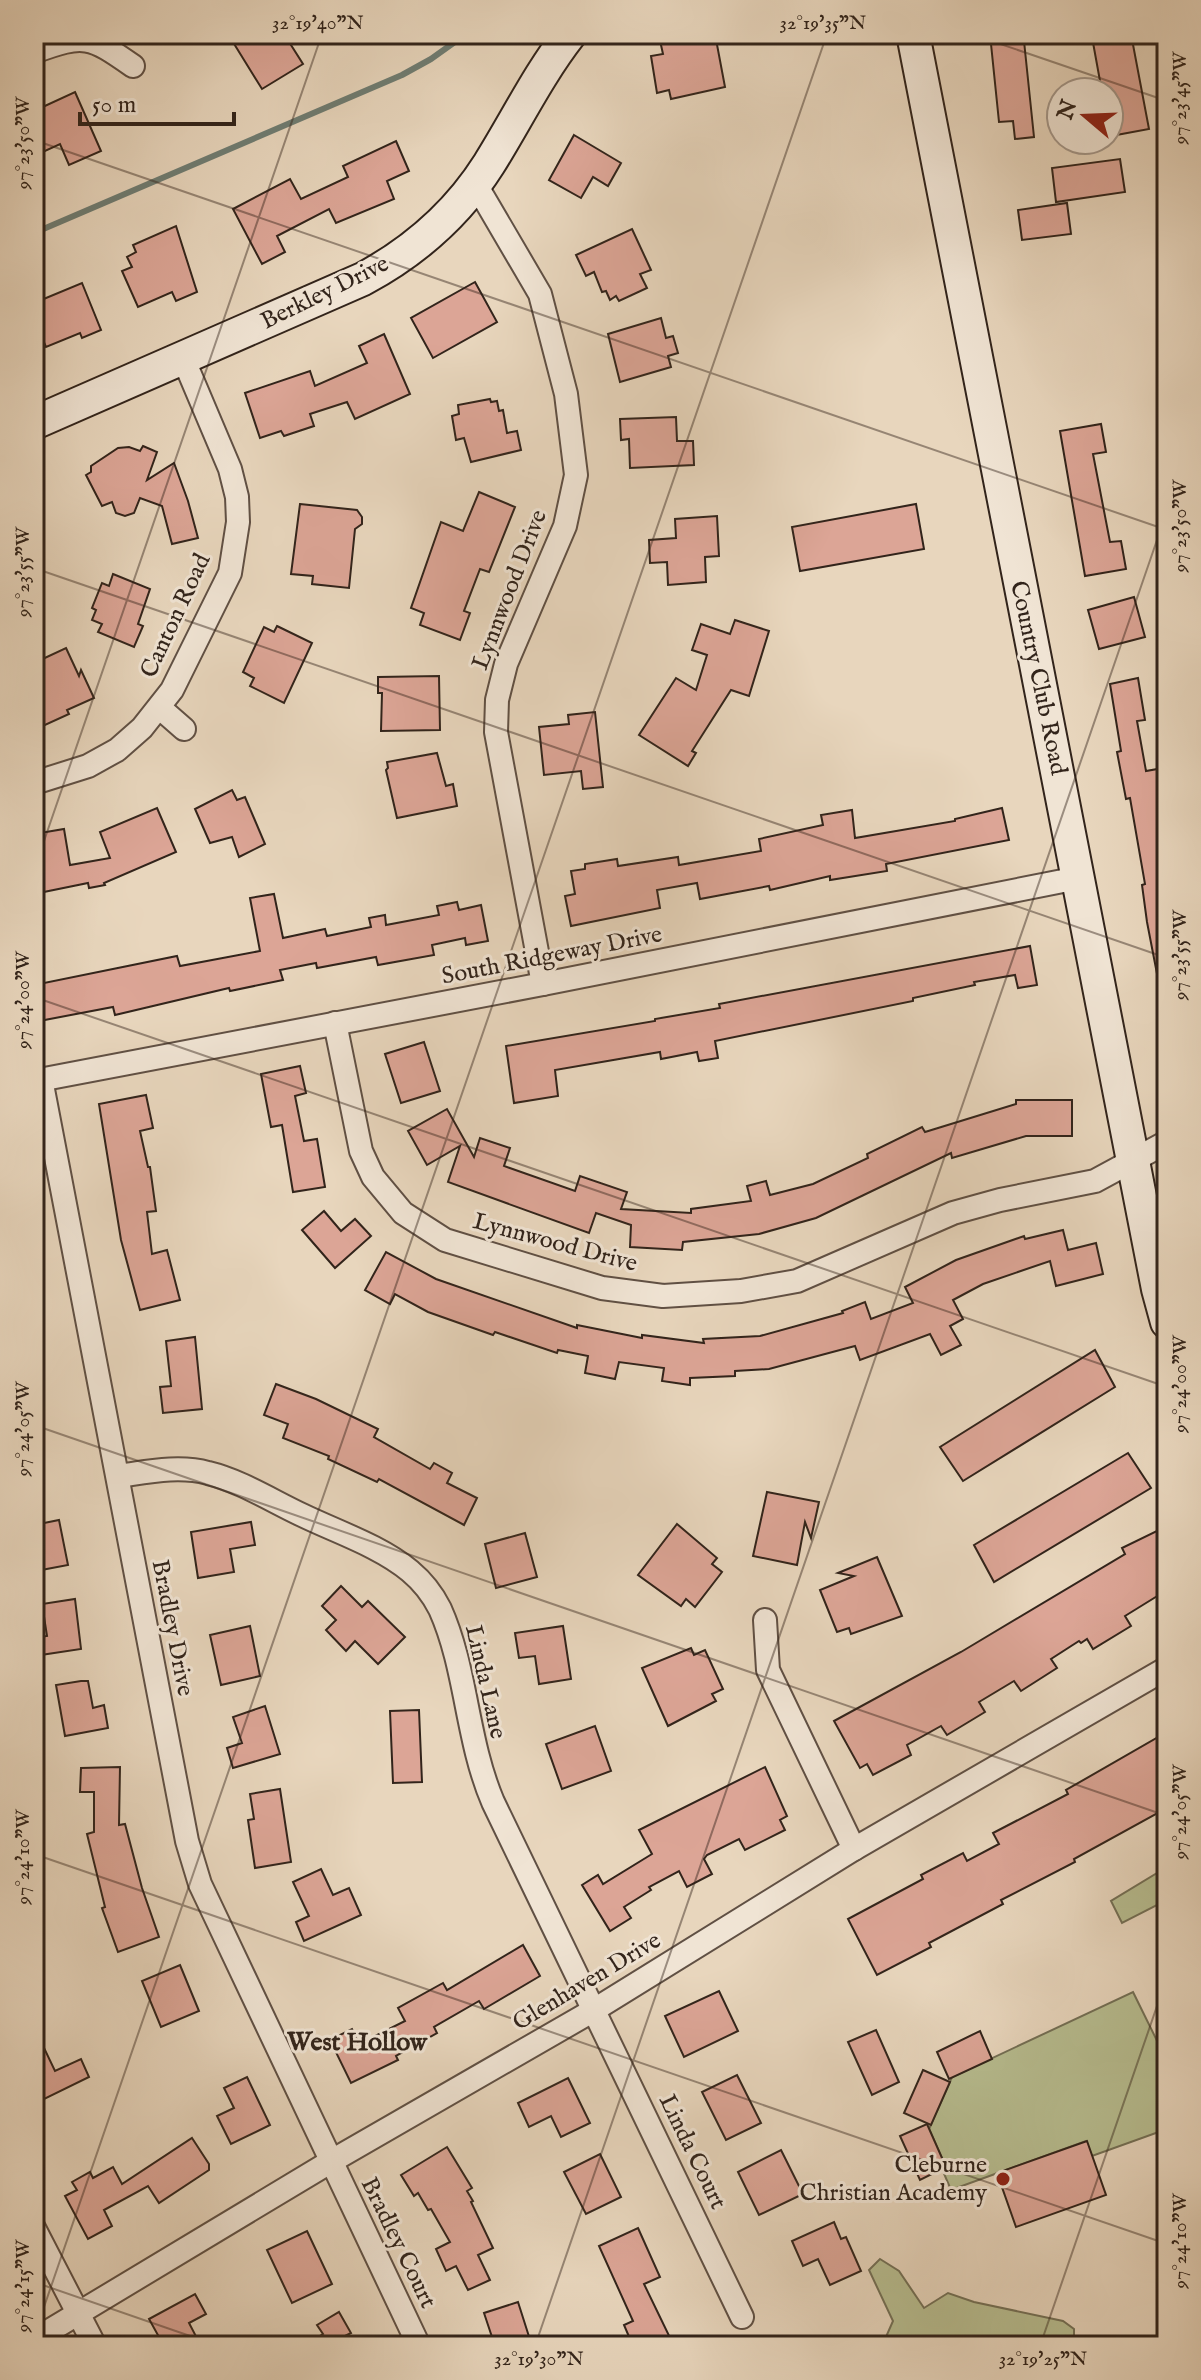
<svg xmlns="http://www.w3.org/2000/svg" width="1201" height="2380" font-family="'IM FELL English',serif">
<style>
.green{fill:#b7bd90;stroke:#747056;stroke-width:2}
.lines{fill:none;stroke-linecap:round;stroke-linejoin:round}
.stream{stroke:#6f7d73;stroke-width:6}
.building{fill:#dca596;stroke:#32241b;stroke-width:2}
.street-casing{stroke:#605044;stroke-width:26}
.secondary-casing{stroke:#32241b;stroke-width:36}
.street{stroke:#f0e4d4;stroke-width:22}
.secondary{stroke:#f0e4d4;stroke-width:32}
.ticks{fill:none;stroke:#32241b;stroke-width:2;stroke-opacity:0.45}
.poi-dot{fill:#8f2418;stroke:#f0e4d4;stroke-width:3}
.labels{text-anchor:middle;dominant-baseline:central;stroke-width:6;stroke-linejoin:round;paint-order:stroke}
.street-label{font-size:24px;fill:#32241b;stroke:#f0e4d4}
.poi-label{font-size:24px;fill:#32241b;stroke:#f0e4d4;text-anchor:end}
.neighbourhood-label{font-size:26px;font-weight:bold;fill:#32241b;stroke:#f0e4d4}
.neatline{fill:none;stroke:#32241b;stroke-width:3}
.ticks-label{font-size:20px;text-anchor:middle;fill:#32241b}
</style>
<rect width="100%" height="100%" fill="#e8d6bd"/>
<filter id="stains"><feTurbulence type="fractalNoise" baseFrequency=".0025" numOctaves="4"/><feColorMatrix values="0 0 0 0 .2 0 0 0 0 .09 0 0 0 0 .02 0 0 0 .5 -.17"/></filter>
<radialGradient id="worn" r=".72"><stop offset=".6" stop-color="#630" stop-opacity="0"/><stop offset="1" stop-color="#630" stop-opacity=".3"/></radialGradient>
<g class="green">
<path d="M1167 1867V1900L1122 1923 1111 1901Z"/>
<path d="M1133 1992 1167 2061V2129L1092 2156 1086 2141 951 2190 942 2169 946 2167 929 2129 952 2077Z"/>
<path d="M880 2259 899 2271 924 2308 948 2293 974 2302 1063 2321 1074 2329V2346H882L893 2321 869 2270Z"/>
</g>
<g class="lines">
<path class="stream" d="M34 233 402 75 431 59 466 34"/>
</g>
<g class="building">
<path d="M228 34H284L303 64 262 89Z"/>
<path d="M674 34H715L725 87 671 99 669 90 657 93 651 56 663 54 659 36Z"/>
<path d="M1111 34H1131L1149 129 1111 136 1109 92H1102L1092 37Z"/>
<path d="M1024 41 1034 137 1015 139 1013 121 999 122 991 44Z"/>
<path d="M75 92 101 151 69 165 60 144 34 156V111Z"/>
<path d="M574 135 621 163 608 186 593 177 581 198 549 180Z"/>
<path d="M396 141 409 171 387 181 394 199 336 223 329 209 277 236 285 252 262 264 233 209 290 179 301 199 348 177 343 166Z"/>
<path d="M1120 159 1125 192 1056 202 1052 168Z"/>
<path d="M1067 203 1071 234 1022 240 1018 210Z"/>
<path d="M176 226 197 292 176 301 172 292 138 307 122 271 132 267 127 257 136 252 133 245Z"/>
<path d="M632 229 651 270 640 274 647 288 619 301 616 296 610 300 606 291 602 292 594 272 586 276 576 255Z"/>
<path d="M475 282 497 322 433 358 411 318Z"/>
<path d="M82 283 101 330 82 338 80 333 46 347 34 319V303Z"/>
<path d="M661 318 666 338 673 336 678 353 668 356 671 367 620 382 608 334Z"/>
<path d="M384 334 410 394 355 419 347 402 310 414 314 426 284 436 281 431 260 438 245 393 310 371 315 386 367 363 359 346Z"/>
<path d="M490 399 491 402 497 401 499 411 503 410 507 433 517 431 521 450 471 462 464 438 456 440 452 416 459 414 458 405Z"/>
<path d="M676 417 677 441H693L694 465 630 468 629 439 621 440 620 419Z"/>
<path d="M1101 424 1106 452 1093 454 1110 542 1121 541 1126 569 1085 576 1060 431Z"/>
<path d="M143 446 157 452 147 480 174 463 188 501 198 538 172 544 162 506 140 498 134 513 125 516 116 513 112 502 102 506 86 475 91 472V466L118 448 129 447 140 451Z"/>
<path d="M479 492 515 507 489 572 480 569 464 611 470 613 460 640 420 625 424 613 411 608 441 522 463 531Z"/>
<path d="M300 504 357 510 362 517V524L355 529 349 588 312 584 313 576 291 574Z"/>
<path d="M916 504 924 549 800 571 792 527Z"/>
<path d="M717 516 719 556 705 557 706 582 668 585 667 562 650 563 649 540 676 538 675 519Z"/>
<path d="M113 574 150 589 138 624 143 626 134 647 98 632 102 624 92 620 96 610 92 608 102 583 109 586Z"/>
<path d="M1134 597 1145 637 1099 649 1088 610Z"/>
<path d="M735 620 769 631 749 696 731 690 692 751 696 753 688 766 639 735 676 678 696 690 707 655 692 650 701 624 730 634Z"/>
<path d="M277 626 312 643 284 703 250 686 254 678 243 672 264 627 274 632Z"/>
<path d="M66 648 79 676 81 670 94 698 67 710 69 714 34 730V663Z"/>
<path d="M439 676 440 730 381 731 382 693H378V677Z"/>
<path d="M1138 678 1145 720 1137 721 1146 771 1163 768 1167 789V978L1158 979 1147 922 1142 885 1145 884 1130 798 1126 799 1117 752 1121 751 1110 684Z"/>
<path d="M595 712 603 787 583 789 581 771 544 775 539 727 569 724 568 715Z"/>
<path d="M437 753 446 786 453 784 457 806 397 818 386 770 388 768 387 762Z"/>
<path d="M232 790 237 800 245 797 265 844 239 857 232 837 210 843 195 809Z"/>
<path d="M157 808 176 852 104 883 105 885 89 888 88 883 34 894V842L42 840 40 833 64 829 70 865 110 858 100 832Z"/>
<path d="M1002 808 1009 840 886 864 887 871 830 880V876L770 890 769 886 700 899 697 883 657 890 660 908 571 926 565 896 575 894 571 871 585 869V864L617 859 618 866 678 857 679 865 761 851 759 839 823 825 821 815 852 810 855 838 955 821V819Z"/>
<path d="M274 894 283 938 325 929 327 936 371 927 369 918 385 915 386 925 439 915 437 906 457 902 459 910 481 905 488 941 466 945 465 938 432 945 434 955 378 965 376 957 317 968 316 963 280 970 283 980 230 991 229 988 115 1015 113 1007 34 1022V985L177 956 180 966 260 951 250 898Z"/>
<path d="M1030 946 1037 985 1018 988 1015 975 974 982 975 985 913 998V1001L715 1041 718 1058 699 1061 697 1052 661 1059 660 1052 555 1070 558 1096 514 1103 506 1046 655 1021V1019L720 1008 719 1004Z"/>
<path d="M424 1042 440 1091 401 1103 385 1054Z"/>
<path d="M300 1066 306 1093 295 1096 304 1141 317 1139 325 1187 293 1192 282 1125 271 1127 261 1074Z"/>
<path d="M146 1095 153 1128 140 1131 148 1167H150L156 1211 147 1212 152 1254 167 1250 180 1300 140 1310 121 1240 99 1104Z"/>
<path d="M1016 1100H1072V1136H1026L952 1158 951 1153 816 1218 759 1234 683 1242 682 1250 630 1247 631 1225 596 1213 589 1233 448 1182 460 1146 427 1165 408 1131 447 1109 474 1157 480 1138 510 1148 504 1166 575 1191 580 1176 627 1192 621 1209 691 1213V1209L751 1201 747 1186 766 1181 770 1195 813 1184 868 1158 867 1154 922 1127 925 1132 1016 1104Z"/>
<path d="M324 1211 341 1231 355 1219 371 1236 335 1268 302 1230Z"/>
<path d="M1063 1230 1068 1250 1096 1243 1103 1274 1056 1286 1050 1261 983 1284 953 1300 963 1319 950 1326 961 1345 941 1355 930 1334 860 1360 855 1346 769 1369 735 1371V1376L690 1378V1385L662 1381 664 1368 619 1362 615 1379 585 1373 588 1356 558 1350 557 1353 495 1332 493 1335 428 1312 395 1294 390 1304 365 1290 386 1252 436 1279 577 1328V1325L642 1338V1335L704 1343 703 1339 760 1336 843 1313 842 1311 865 1302 871 1319 913 1303 905 1287 956 1260 1024 1236 1025 1239Z"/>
<path d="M195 1337 202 1409 163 1413 160 1387 171 1386 166 1341Z"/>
<path d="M1095 1350 1115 1387 963 1481 940 1447Z"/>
<path d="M276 1384 316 1399 378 1429 374 1437 430 1469 434 1463 452 1473 447 1483 477 1498 464 1525 379 1479 377 1482 328 1459 329 1456 283 1438 288 1424 264 1415Z"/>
<path d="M1128 1453 1151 1488 994 1582 974 1545Z"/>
<path d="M767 1492 819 1502 811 1538 805 1522 797 1565 753 1556Z"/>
<path d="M59 1520 68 1565 36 1571 34 1525Z"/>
<path d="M251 1522 255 1545 230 1549 234 1572 198 1578 191 1532Z"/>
<path d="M677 1524 717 1558 712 1564 722 1572 695 1607 686 1599 681 1606 638 1575Z"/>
<path d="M1167 1526V1590L1125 1616 1131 1626 1093 1649 1087 1639 1081 1643 1079 1641 1051 1659 1057 1668 1021 1691 1014 1681 979 1702 985 1712 947 1735 941 1726 907 1745 911 1755 873 1775 867 1764 860 1768 834 1721 961 1652 1125 1554 1122 1548Z"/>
<path d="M525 1533 537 1577 496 1588 485 1544Z"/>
<path d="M877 1557 902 1616 851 1634 849 1628 837 1632 820 1590 854 1576 838 1573Z"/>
<path d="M341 1586 362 1607 368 1601 405 1637 378 1664 355 1641 346 1651 326 1630 336 1620 322 1606Z"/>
<path d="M75 1599 81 1649 34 1656V1638L47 1636 42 1604Z"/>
<path d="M250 1626 260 1676 221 1685 210 1635Z"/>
<path d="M563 1626 571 1679 539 1684 535 1656 519 1658 515 1633Z"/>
<path d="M691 1648 694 1655 705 1650 723 1689 712 1694 716 1701 668 1726 642 1668Z"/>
<path d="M81 1681H88L93 1708 104 1705 108 1728 65 1736 56 1685Z"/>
<path d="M265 1706 280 1754 233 1768 227 1748 242 1743 233 1717Z"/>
<path d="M419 1710 422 1782 393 1783 390 1711Z"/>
<path d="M595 1726 611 1771 562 1789 546 1744Z"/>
<path d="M1167 1732V1808L1074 1859 1075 1862 1001 1900 1003 1904 929 1943 931 1947 877 1975 848 1919 923 1879 921 1875 963 1853 967 1861 999 1844 993 1833 1068 1794 1066 1790Z"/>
<path d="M120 1767 119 1825 125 1824 142 1888 159 1937 118 1952 102 1908 105 1907 87 1834 94 1832V1792H80L81 1768Z"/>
<path d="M765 1767 787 1816 780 1820 785 1830 745 1850 739 1839 707 1855 704 1859 712 1874 687 1887 679 1871 649 1887 651 1890 624 1907 631 1918 610 1931 582 1885 598 1875 603 1884 652 1854 639 1830Z"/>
<path d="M280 1789 291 1862 255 1868 248 1820 254 1819 250 1794Z"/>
<path d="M321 1869 333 1895 349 1888 361 1915 304 1941 296 1922 309 1916 293 1882Z"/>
<path d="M523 1945 540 1976 484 2009 479 2001 434 2027 437 2033 396 2056 398 2060 351 2083 330 2040 352 2029 359 2044 405 2021 398 2008 443 1983 447 1990Z"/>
<path d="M180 1965 199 2011 161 2027 142 1981Z"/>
<path d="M719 1991 738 2031 684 2057 665 2016Z"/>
<path d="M34 2027 55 2071 81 2059 89 2077 34 2104Z"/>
<path d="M876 2030 899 2082 872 2095 848 2042Z"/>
<path d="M980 2031 992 2059 949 2079 937 2052Z"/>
<path d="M923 2070 950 2082 931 2125 904 2113Z"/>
<path d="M737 2075 761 2123 726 2140 702 2092Z"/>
<path d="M247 2077 270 2125 231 2144 217 2116 234 2108 224 2088Z"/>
<path d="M568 2078 590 2123 561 2137 551 2116 529 2127 518 2103Z"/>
<path d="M927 2124 946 2167 920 2180 900 2136Z"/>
<path d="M192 2138 209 2164V2170L159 2203 148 2186 104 2210 112 2226 88 2239 65 2196 77 2190 72 2182 90 2172 93 2178 113 2167 122 2184Z"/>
<path d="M1087 2141 1106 2195 1016 2227 997 2173Z"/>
<path d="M447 2147 472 2188 467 2191 473 2201 471 2202 493 2248 478 2255 490 2280 468 2290 456 2266 446 2271 436 2249 450 2242 431 2209 428 2210 418 2193 414 2196 401 2175Z"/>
<path d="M781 2150 803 2194 759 2215 738 2172Z"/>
<path d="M600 2154 621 2197 586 2214 564 2172Z"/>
<path d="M834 2222 841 2239 846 2237 861 2271 830 2285 818 2259 803 2266 792 2241Z"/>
<path d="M638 2228 660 2277 644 2284 674 2346H633L624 2325 633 2321 599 2246Z"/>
<path d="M307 2231 332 2284 292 2303 267 2250Z"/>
<path d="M195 2294 206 2314 189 2323 201 2346H164L149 2319Z"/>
<path d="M518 2302 532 2346H495L484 2313Z"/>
<path d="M339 2312 351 2333 343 2337 348 2346H303L323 2334 317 2325Z"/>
</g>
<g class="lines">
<g class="street-casing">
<g id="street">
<path d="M34 52C85 33 90 36 133 66"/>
<path d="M475 183 540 294 566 394 576 475 565 526 506 664 497 700 496 732 543 984"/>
<path d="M160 708 184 729"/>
<path d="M34 783 88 766 117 750 142 728 172 690 230 573 238 522 237 497 230 469 183 358"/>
<path d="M335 1023 361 1151 373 1177 403 1213 445 1240 602 1288 663 1296 741 1291 797 1281 953 1213 1000 1200 1095 1181 1167 1142"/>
<path d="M41 1079 187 1841 200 1884 419 2346"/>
<path d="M34 1081 543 984 1078 878"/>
<path d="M118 1476C147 1472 179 1465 208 1473 241 1481 272 1501 302 1515 337 1532 380 1546 410 1571 422 1581 433 1595 440 1609 467 1669 466 1739 493 1802L742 2317"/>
<path d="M765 1620 768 1670 854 1849"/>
<path d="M34 2228 95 2346"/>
<path d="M34 2340 330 2162 594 2010 854 1849 1167 1668"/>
</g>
</g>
<g class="secondary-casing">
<g id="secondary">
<path d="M913 34 1158 1289 1167 1322"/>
<path d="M34 423 363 279C413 252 458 213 489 164 516 121 538 75 570 34"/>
</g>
</g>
<use href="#street" class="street"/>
<use href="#secondary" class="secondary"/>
</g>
<path class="ticks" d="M971 34 1167 101M34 140 1167 530M34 568 1167 958M34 870 322 34M34 997 1167 1387M34 1425 1167 1816M34 1854 1167 2244M34 2282 219 2346M34 2336 827 34M535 2346 1167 511M1040 2346 1167 1977"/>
<circle class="poi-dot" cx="1003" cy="2179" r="8"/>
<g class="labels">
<g class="street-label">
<text transform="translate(325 293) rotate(-26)">Berkley Drive</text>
<text transform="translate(510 590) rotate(-69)">Lynnwood Drive</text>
<text transform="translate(176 616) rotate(-65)">Canton Road</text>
<text transform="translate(1038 678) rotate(78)">Country Club Road</text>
<text transform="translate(552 956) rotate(-11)">South Ridgeway Drive</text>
<text transform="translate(555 1243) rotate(15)">Lynnwood Drive</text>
<text transform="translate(172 1628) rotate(79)">Bradley Drive</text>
<text transform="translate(485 1682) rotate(77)">Linda Lane</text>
<text transform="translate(587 1982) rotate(-31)">Glenhaven Drive</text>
<text transform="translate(692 2152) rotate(64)">Linda Court</text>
<text transform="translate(398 2243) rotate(64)">Bradley Court</text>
</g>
<g class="poi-label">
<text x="987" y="2165">Cleburne<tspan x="987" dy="28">Christian Academy</tspan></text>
</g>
<g class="neighbourhood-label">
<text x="357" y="2042">West Hollow</text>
</g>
</g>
<rect width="1201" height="2380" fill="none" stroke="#e8d6bd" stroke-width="88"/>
<g transform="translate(1085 116) rotate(289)"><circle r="38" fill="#f0e4d4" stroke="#a4978a" stroke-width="2"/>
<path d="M0-6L14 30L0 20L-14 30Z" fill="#8f2418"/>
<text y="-12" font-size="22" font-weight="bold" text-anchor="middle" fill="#32241b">N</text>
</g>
<path d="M80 112v12h154v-12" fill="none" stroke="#32241b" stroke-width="4"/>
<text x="92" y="112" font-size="24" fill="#32241b" stroke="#f0e4d4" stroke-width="6" paint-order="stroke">50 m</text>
<rect x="44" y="44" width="1113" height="2292" class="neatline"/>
<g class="ticks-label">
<text x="318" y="29">32°19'40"N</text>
<text x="823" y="29">32°19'35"N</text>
<text transform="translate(1179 98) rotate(-90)" y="7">97°23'45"W</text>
<text transform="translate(22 143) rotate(-90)" y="7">97°23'50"W</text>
<text transform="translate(1179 526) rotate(-90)" y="7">97°23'50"W</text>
<text transform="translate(22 572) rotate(-90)" y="7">97°23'55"W</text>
<text transform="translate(1179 955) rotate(-90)" y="7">97°23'55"W</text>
<text transform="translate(22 1000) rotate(-90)" y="7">97°24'00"W</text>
<text transform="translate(1179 1384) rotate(-90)" y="7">97°24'00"W</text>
<text transform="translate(22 1429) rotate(-90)" y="7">97°24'05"W</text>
<text transform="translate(1179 1812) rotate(-90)" y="7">97°24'05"W</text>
<text transform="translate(22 1857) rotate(-90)" y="7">97°24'10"W</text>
<text transform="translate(1179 2241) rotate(-90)" y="7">97°24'10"W</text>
<text transform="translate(22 2286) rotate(-90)" y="7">97°24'15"W</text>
<text x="539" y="2365">32°19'30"N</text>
<text x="1043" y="2365">32°19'25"N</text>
</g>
<rect width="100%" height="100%" filter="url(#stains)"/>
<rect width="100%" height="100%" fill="url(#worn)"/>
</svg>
